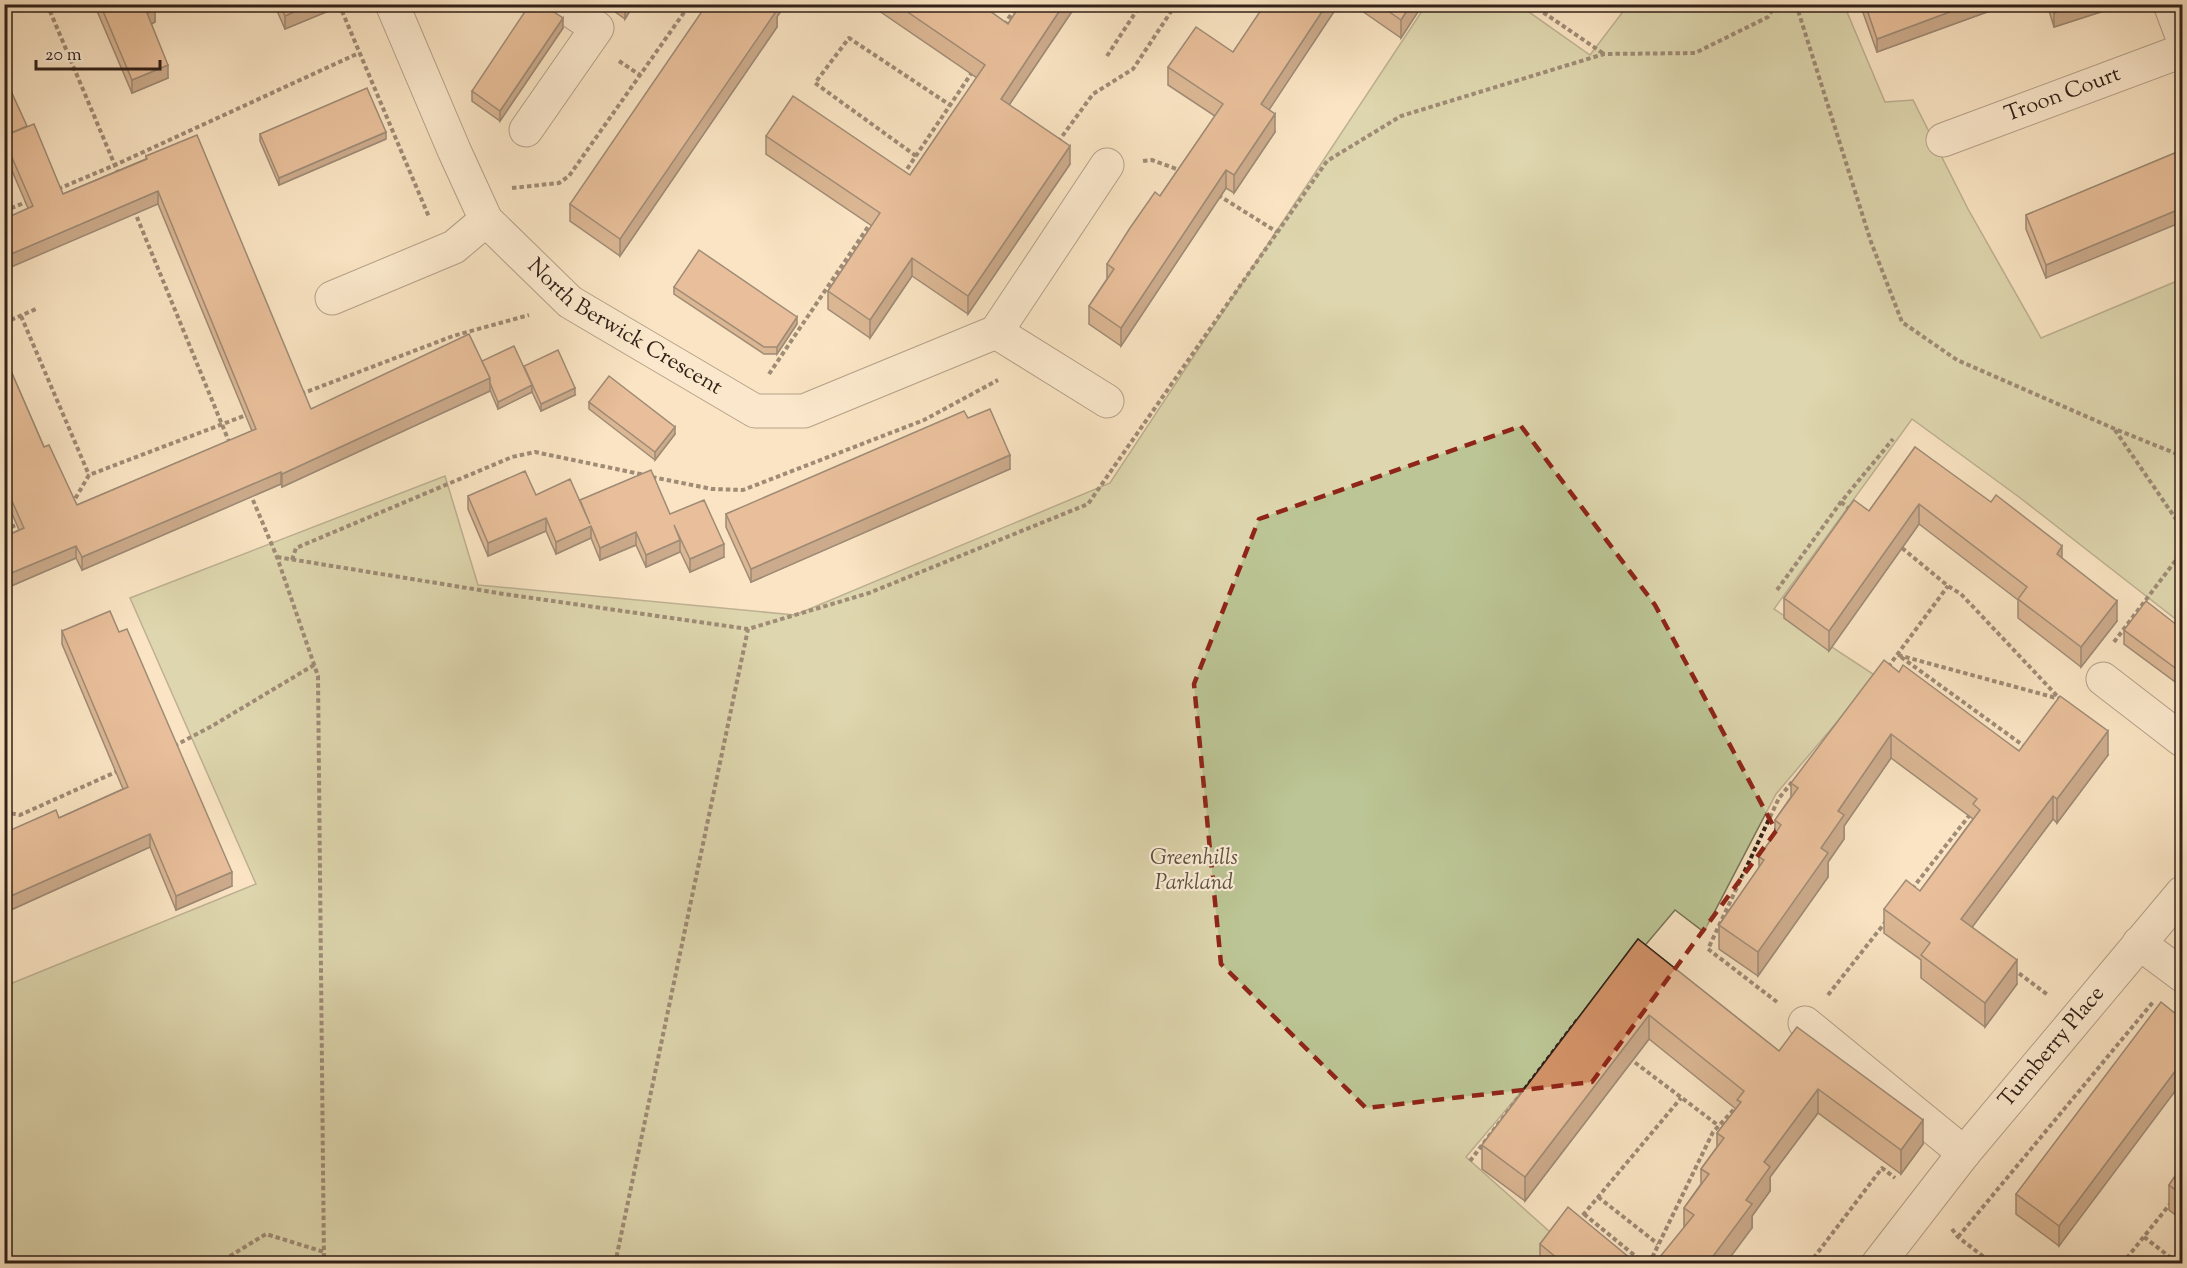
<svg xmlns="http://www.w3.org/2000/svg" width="2187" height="1268" font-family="'Sorts Mill Goudy',serif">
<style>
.green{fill:#bcc595;stroke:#767357;stroke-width:1.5}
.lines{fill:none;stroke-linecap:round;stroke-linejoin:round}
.minor-casing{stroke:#635244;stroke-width:35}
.path{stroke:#312119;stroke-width:4;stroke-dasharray:4.5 3;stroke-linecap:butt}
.minor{stroke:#fcedd8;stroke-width:33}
.wall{fill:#b57e59;stroke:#312119;stroke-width:1.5}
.shaded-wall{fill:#946649;stroke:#312119;stroke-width:1.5}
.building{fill:#d39268;stroke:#312119;stroke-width:1.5}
.marked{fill:none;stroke:#8f2418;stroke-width:4.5;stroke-dasharray:12 8;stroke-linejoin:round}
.labels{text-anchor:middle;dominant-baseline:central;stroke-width:4.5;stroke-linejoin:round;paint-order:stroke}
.street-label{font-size:22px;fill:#312119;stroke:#fcedd8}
.park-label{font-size:22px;font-style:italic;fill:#5b523e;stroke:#fcedd8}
</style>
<rect width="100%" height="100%" fill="#fae4c3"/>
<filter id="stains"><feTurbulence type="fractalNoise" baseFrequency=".00333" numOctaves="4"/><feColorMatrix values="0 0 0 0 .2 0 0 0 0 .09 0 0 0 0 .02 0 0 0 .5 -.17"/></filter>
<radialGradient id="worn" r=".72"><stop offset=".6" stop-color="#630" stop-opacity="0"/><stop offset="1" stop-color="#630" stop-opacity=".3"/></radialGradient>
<path class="green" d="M1426 5H1519L1590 55 1628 5H1844L1885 102 1913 100 1968 209 2041 338 2182 279V624L2019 497 1912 419 1774 609 1876 676 1776 794 1704 932 1675 910 1466 1157 1559 1240 1548 1263 5 1264V986L256 884 130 598 445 476 478 585 795 615 1110 483Z"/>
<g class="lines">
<g class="minor-casing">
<g id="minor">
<path id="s1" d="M392 4 454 150 486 220 570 302 755 411H804L996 332 1107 165"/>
<path d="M2170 4 2182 36"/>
<path d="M526 130 597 28 561 4"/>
<path id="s2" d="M1943 140 2182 51"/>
<path d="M332 298 454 247 486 220"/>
<path d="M996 332 1107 401"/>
<path d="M2103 679 2182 740"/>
<path d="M2139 943 2182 975"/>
<path d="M1805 1023 1964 1153"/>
<path id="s3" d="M1878 1264 1964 1153 2182 893"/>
</g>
</g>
<g class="path">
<path d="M47 4 119 175"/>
<path d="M339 4 429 217"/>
<path d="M1531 4 1604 54"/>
<path d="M1796 4 1871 242 1902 322 1957 360 2115 429 2182 456"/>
<path d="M1004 25 1018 4"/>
<path d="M1107 56 1141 4"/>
<path d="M619 61 640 75"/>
<path d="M1058 142 1093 94 1133 69 1176 4"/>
<path d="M916 156 815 83 849 38 950 105"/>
<path d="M1143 161 1152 160 1182 171"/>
<path d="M903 175 973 71"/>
<path d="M512 188 559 183 569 176 690 4"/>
<path d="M58 189 115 165 359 53"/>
<path d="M1218 195 1277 232"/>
<path d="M134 210 230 444"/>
<path d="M4 211 29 201"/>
<path d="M21 316 89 475"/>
<path d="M4 323 36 309"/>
<path d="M769 374 872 221"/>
<path d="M301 394 453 336 529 315"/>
<path d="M2115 430 2182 528"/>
<path d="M652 477 712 489 743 490 924 420 998 380"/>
<path d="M250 493 277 557 318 676 324 1264"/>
<path d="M69 502 75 499 89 475 249 414"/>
<path d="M1841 502 1852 511"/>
<path d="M4 530 21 523"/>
<path d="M1902 548 1948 586 1961 594 2061 700"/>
<path d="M277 557 504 594 748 629 869 593 1088 504 1327 161 1401 116 1604 54 1695 53 1768 17 1776 4"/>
<path d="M292 560 296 548 512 457 535 452 645 475"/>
<path d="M1777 590 1841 502 1893 439"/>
<path d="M2114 642 2182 552"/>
<path d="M1898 655 2060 699"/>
<path d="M1901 657 2024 746"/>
<path d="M1888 667 1948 586"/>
<path d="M174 746 212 726 314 665"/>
<path d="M4 812 20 815 118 771"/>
<path d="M1912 889 1972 812"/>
<path d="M2013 969 2048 995"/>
<path d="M1828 995 1887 920"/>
<path d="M1777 1002 1708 949 1779 798 1793 781"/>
<path d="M1629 1058 1719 1126"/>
<path d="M1470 1161 1578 1019 1580 1021"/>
<path d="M1598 1197 1658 1244"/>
<path d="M1584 1214 1645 1264"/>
<path d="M1578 1221 1681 1098"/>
<path d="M1952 1229 1958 1237 1993 1264"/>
<path d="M1958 1237 2153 1002"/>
<path d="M2144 1237 2179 1264"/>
<path d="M217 1264 266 1234 324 1252"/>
<path d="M615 1264 748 629"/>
<path d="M1649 1264 1713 1132 1738 1105"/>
<path d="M1809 1264 1882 1168 1895 1178"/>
<path d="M2122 1264 2170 1204"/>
</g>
<use href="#minor" class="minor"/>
</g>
<g class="wall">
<path d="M94 4H154L155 22 151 24 168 78 132 93Z"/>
<path d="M274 4H331V10L285 29Z"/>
<path d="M604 4H634L625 19Z"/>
<path d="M869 4H980L1008 24 1021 4H1077L1009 105 1070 164 968 314 912 276 870 338 828 309V291L872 226 766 154V136L910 175 977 78Z"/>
<path d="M1339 4 1269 109 1275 132 1234 193 1226 188 1121 346 1089 324V306L1107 279V264L1160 196 1215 116 1168 85V67L1233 52Z"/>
<path d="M1352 4H1423L1401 38Z"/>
<path d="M1860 4H2009L1877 52Z"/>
<path d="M2047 4H2104V11L2054 27Z"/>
<path d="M777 17V27L620 256 570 221V204Z"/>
<path d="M563 28 500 121 472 101V91Z"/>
<path d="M4 76 27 127 63 194 146 159V156L311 409 482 361 524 368 575 395 541 411 532 392 498 409 490 390V391L282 487 281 484 82 570 76 558 4 589V537L19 530 4 495V355L44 447 77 505 252 431 158 204 28 208 4 152Z"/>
<path d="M260 134 386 139 279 185 260 141Z"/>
<path d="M2182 150 2046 278 2026 229V215Z"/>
<path d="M674 287 797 324 777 354H764L674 294Z"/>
<path d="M589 402 675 434 655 460 589 409Z"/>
<path d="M968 418 1010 469 751 582 726 527V514Z"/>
<path d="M1915 447 2062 558 2117 621 2081 667 2018 618V600L1919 524 1829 651 1784 618V598L1869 511Z"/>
<path d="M536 495 670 514 724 557 690 572 680 551V552L646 567 636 545 600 560 591 538 556 554 546 531 488 556 468 509V496Z"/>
<path d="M2182 629V687L2124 644V630Z"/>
<path d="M62 631 232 886 176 910 150 847 4 913V833L59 818 123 789 62 644Z"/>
<path d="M1899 672 2019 751 2108 755 2057 823 2053 819 1972 927 2017 984 1985 1027 1921 978V960L1884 933V909L1920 891 1973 819 1891 758 1844 826V839L1828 862V877L1758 976 1719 949V925L1759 868V857L1775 834V820L1791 797V783Z"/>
<path d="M1638 939 1779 1051 1923 1144 1901 1174 1818 1113 1770 1177V1191L1752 1216V1228L1684 1227V1208L1701 1184V1169L1717 1147V1133L1736 1109 1649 1039 1525 1201 1482 1169V1145Z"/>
<path d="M2182 1019 2059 1246 2016 1214V1194Z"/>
<path d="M2182 1166V1220L2169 1210V1185Z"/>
<path d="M1540 1244 1636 1263H1540Z"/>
</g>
<g class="shaded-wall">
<path d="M311 4H331V10L285 29V16Z"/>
<path d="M627 4H634L625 19V9Z"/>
<path d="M774 4H786L777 17V27L620 256V239Z"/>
<path d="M1064 4H1077L1001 117V99Z"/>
<path d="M1327 4H1339L1261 122V104Z"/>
<path d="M1411 4H1423L1401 38V20Z"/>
<path d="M1971 4H2009L1877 52V39Z"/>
<path d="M2081 4H2104V11L2054 27V13Z"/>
<path d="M155 9V22L147 26V13Z"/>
<path d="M563 18V28L500 121V111Z"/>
<path d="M168 65V78L132 93V80Z"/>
<path d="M1275 114V132L1234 193V175Z"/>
<path d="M386 132V139L279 185V178Z"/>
<path d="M1070 146V164L968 314V296Z"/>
<path d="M1226 170V188L1121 346V328Z"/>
<path d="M158 191V204L4 270V257Z"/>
<path d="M2182 208V222L2046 278V265Z"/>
<path d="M912 258V276L870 338V320Z"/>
<path d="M797 317V324L777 354V347Z"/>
<path d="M490 378V391L282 487V474Z"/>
<path d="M532 385V392L498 409V402Z"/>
<path d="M575 388V395L541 411V404Z"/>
<path d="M675 427V434L655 460V452Z"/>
<path d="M1010 455V469L751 582V569Z"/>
<path d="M281 472V484L82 570V557Z"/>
<path d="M1919 504V524L1829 651V631Z"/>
<path d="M546 518V531L488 556V543Z"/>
<path d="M591 526V538L556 554V542Z"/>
<path d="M636 532V545L600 560V548Z"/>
<path d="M680 540V552L646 567V555Z"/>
<path d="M724 544V557L690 572V559Z"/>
<path d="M76 546V558L4 589V576Z"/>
<path d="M2062 546V566L2057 554Z"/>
<path d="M2117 601V621L2081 667V647Z"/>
<path d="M2108 731V755L2057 823V799Z"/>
<path d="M1891 734V758L1844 826V839L1828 862V877L1758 976V952L1838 811Z"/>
<path d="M2053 796V819L1961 942V919Z"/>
<path d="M150 834V847L4 913V899Z"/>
<path d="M232 872V886L176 910V896Z"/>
<path d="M2017 960V984L1985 1027V1003Z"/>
<path d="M1649 1015V1039L1525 1201V1177Z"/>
<path d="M2182 1062V1082L2059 1246V1226Z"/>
<path d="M1818 1089V1113L1770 1177V1191L1752 1216V1228L1726 1263H1708L1746 1200 1764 1162Z"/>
<path d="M1923 1120V1144L1901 1174V1150Z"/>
</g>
<g class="building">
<path d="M100 4H154L155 9 147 13 168 65 132 80Z"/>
<path d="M280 4H311L285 16Z"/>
<path d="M530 4H546L551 10 563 18 500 111 472 91Z"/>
<path d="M619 4H627L625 9Z"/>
<path d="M707 4H774L772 7 777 10 620 239 570 204Z"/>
<path d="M896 4H980L1008 24 1021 4H1064L1001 99 1070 146 968 296 912 258 870 320 828 291 880 213 766 136 793 96 910 175 985 65Z"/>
<path d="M1265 4H1327L1261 104 1275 114 1234 175 1226 170 1121 328 1089 306 1114 269 1107 264 1130 228 1155 192 1160 196 1223 104 1168 67 1196 27 1233 52Z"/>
<path d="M1378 4H1411L1401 20Z"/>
<path d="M1865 4H1971L1877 39Z"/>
<path d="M2051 4H2081L2054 13Z"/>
<path d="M4 76 27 126 4 136Z"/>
<path d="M367 88 386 132 279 178 260 134Z"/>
<path d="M34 124 63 194 147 159 146 156 197 135 311 409 469 334 490 378 282 474 281 472 82 557 76 546 4 576V537L24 528 4 483V355L44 447 49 445 77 505 256 429 158 191 4 257V219L33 206 4 139V136Z"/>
<path d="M2182 150V208L2046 265 2026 215Z"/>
<path d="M699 250 797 317 777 347H764L674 287Z"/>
<path d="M514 346 532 385 498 402 490 383V378L482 361Z"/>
<path d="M558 350 575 388 541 404 524 366Z"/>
<path d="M609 376 675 427 655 452 589 402Z"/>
<path d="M990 409 1010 455 751 569 726 514 964 411 968 418Z"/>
<path d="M1915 447 1991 502 1996 495 2062 546 2057 554 2117 601 2081 647 2018 599 2027 587 1919 504 1829 631 1784 598 1854 500 1869 511Z"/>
<path d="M651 470 670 514 704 500 724 544 690 559 674 525 680 540 646 555 636 532 600 548 591 526 556 542 546 518 488 543 468 496 525 471 536 495 570 479 590 524 580 500Z"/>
<path d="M2146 601 2182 629V673L2124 630Z"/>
<path d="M110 611 119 632 127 629 232 872 176 896 150 834 4 899V833L56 810 59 818 128 787 62 631Z"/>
<path d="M1884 660 1899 672 1903 665 2019 751 2060 696 2108 731 2057 799 2053 796 1961 919 2017 960 1985 1003 1921 955 1930 943 1884 909 1906 880 1920 891 1980 810 1973 804 1977 799 1891 734 1838 811 1844 815 1821 848 1828 853 1758 952 1719 925 1764 860 1759 857 1781 825 1775 820 1798 788 1791 783Z"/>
<path d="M1638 939 1779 1051 1797 1027 1923 1120 1901 1150 1818 1089 1764 1162 1770 1167 1746 1200 1752 1204 1708 1263H1655L1694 1215 1684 1208 1709 1174 1701 1169 1724 1138 1717 1133 1741 1102 1737 1100 1744 1091 1649 1015 1525 1177 1482 1145Z"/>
<path d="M2161 1002 2182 1019V1062L2059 1226 2016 1194Z"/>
<path d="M2182 1166V1195L2169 1185Z"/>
<path d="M1568 1207 1636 1263H1563L1540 1244Z"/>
</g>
<path d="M0 0H2187V1268H0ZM1521 426 1655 605 1776 831 1592 1082 1366 1108 1221 964 1194 684 1259 519Z" fill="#fae4c3" fill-opacity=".55" fill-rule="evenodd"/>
<path class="marked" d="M1521 426 1655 605 1776 831 1592 1082 1366 1108 1221 964 1194 684 1259 519Z"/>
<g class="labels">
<g class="street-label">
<text stroke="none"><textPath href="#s2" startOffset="128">Troon Court</textPath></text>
<text stroke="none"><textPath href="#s1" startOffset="412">North Berwick Crescent</textPath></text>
<text stroke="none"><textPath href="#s3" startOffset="278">Turnberry Place</textPath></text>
</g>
<g class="park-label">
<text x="1194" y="859">Greenhills<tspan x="1194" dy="25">Parkland</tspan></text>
</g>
</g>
<rect width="2187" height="1268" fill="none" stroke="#fae4c3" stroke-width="24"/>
<rect x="6" y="6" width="2175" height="1256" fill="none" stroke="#312119" stroke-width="3"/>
<rect x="12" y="12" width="2163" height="1244" fill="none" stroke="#312119" stroke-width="1.5"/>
<path d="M36 60v9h124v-9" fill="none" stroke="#312119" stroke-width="3"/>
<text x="45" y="60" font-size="18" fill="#312119" stroke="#fcedd8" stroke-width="4.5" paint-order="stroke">20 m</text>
<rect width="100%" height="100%" filter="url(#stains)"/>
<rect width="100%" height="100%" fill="url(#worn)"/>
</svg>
